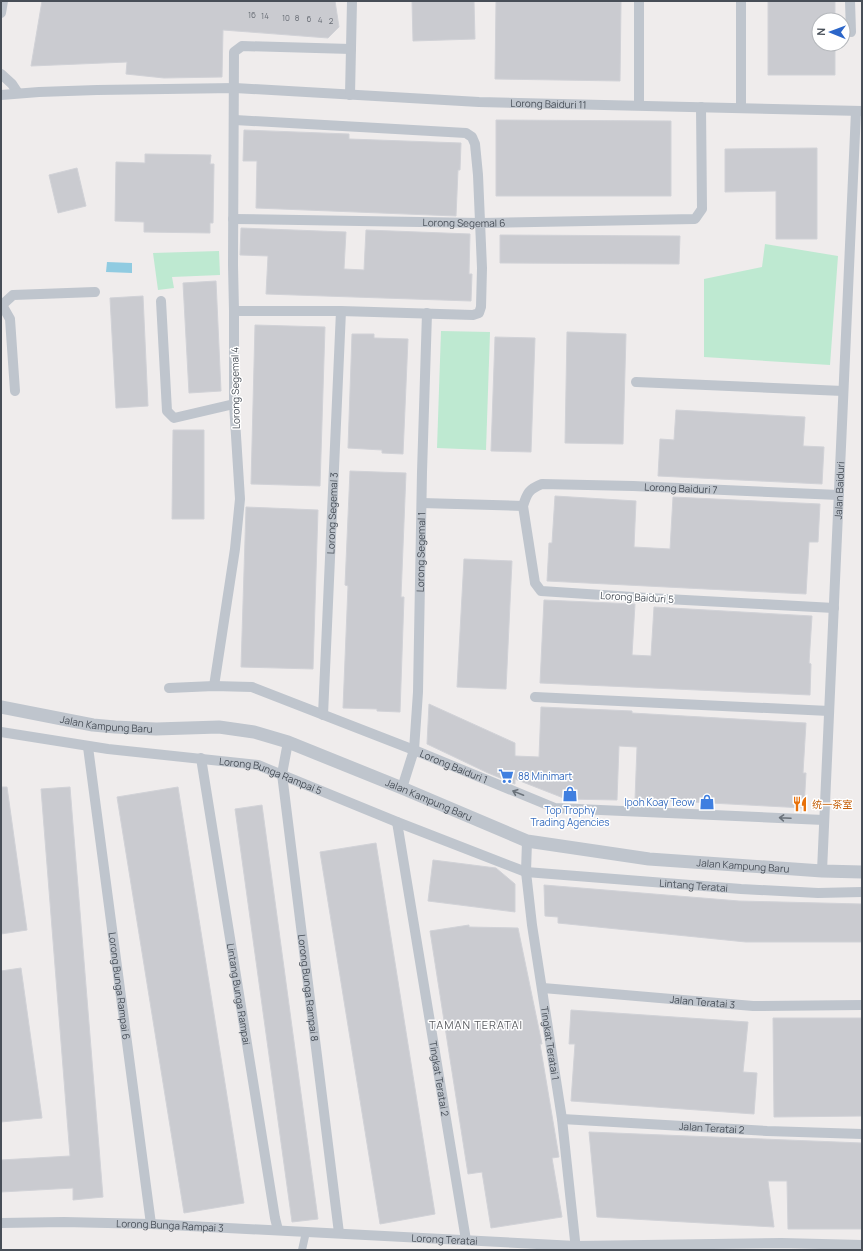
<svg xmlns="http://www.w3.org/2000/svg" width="863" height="1251" font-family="Manrope,'Noto Sans SC',sans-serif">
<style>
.green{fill:#bee9d1}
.water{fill:#90cbe1}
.building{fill:#cacbd0;stroke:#d1d2d7}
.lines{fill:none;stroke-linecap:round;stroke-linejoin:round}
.pedestrian{stroke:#bfc5cd;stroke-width:8}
.minor{stroke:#bfc5cd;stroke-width:10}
.tertiary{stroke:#bfc5cd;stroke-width:13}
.oneway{stroke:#6b727a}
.labels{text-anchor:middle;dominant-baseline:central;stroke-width:3;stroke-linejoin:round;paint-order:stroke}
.number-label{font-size:8px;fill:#686d75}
.street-label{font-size:10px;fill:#474e57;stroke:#fff}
.shop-label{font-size:10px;fill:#366cbe;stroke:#fff;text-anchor:start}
.food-label{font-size:10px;fill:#c56008;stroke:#fff;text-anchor:start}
.neighbourhood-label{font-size:11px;letter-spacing:1px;fill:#5a5c60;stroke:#fff}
</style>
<rect width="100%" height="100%" fill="#efecec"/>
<g class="green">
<path d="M765 244 838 256 830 365 704 357V279L762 267Z"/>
<path d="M219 251 220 275 172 277 174 288 158 290 153 253Z"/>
<path d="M441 331 490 332 486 450 437 448Z"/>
</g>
<path class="water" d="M107 262 132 263V273L106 272Z"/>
<g class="building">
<path d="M42 1H335L339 27 328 38 223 30 222 77 164 78 126 74 127 62 31 66Z"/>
<path d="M412 1H474L475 39 413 41Z"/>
<path d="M496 1 621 2 620 81 495 79Z"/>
<path d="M768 1H835V20H819V44H835V75H768Z"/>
<path d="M496 120 671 121V196H496Z"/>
<path d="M244 130 349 134V139L461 143 460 170H458L456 216 256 208 257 161H243Z"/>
<path d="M817 148V239H776V191L725 192V149Z"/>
<path d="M145 154 211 155 210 164H214L213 223H210V233L144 232V222L115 221 116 162 145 163Z"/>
<path d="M77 168 86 206 58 213 49 175Z"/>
<path d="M241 228 346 232 344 269 364 270 366 230 470 234 469 274H472L471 301 266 294 268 256 240 255Z"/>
<path d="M500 235 680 236 679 264 500 263Z"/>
<path d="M216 281 221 391 189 393 183 283Z"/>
<path d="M143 296 148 406 116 408 110 298Z"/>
<path d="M255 325 325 327 320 486 251 484Z"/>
<path d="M567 332 626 334 623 444 565 443Z"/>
<path d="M352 334H374V338L408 339 403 454 382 453V450L348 448Z"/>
<path d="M495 337 535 338 531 452 491 451Z"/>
<path d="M676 410 805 417 803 446 824 447 822 484 658 476 660 439 674 440Z"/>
<path d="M173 430H204V519H172Z"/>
<path d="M350 471 406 473 401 597H404L400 712 377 711V709L343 708 348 586 345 585Z"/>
<path d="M555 496 636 501 634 547 670 549 673 497 820 504 818 542H809L806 594 547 581 549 543H552Z"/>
<path d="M246 507 318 510 313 669 241 667Z"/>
<path d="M464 559 512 561 506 689 457 687Z"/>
<path d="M544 600 635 604 632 655 651 656 654 607 812 616 809 663 811 664 810 695 540 683Z"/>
<path d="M429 704 515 743V756L539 757 541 707 632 711V713L806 723 803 773H806L804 808 635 799 637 747 619 746 617 800 566 799 515 779V784L488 773 427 744Z"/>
<path d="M1 787H7L27 930 1 934Z"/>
<path d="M70 787 103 1197 73 1200V1188L1 1192V1160L70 1156 41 789Z"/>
<path d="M178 787 244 1203 184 1213 117 797Z"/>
<path d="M262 805 318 1219 292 1222 235 809Z"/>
<path d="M376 843 435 1214 380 1224 320 852Z"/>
<path d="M433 860 496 868 515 884V912L428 901Z"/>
<path d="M544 885 739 901 862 904V942H746L558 923V917L545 916Z"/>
<path d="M469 925V927L518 928 542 1044H540L559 1157 552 1158 562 1217 491 1228 482 1172 468 1174 430 931Z"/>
<path d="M21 968 42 1118 1 1122V971Z"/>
<path d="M571 1010 748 1022 743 1072 757 1073 754 1114 571 1101 575 1044H569Z"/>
<path d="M773 1018H862V1116L774 1117Z"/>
<path d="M589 1132 862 1143V1229H788L787 1181H768L774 1227 597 1217Z"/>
</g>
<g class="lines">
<path class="pedestrian" d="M302 1250 306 1232"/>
<g class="minor">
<path d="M639 1V105"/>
<path d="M741 1V108"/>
<path d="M850 1 851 32"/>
<path d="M1 13 3 1"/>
<path d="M1 74 12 84 18 93"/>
<path id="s1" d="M1 95 39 92 97 90 235 88 479 102 862 111"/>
<path d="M350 95 352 1"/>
<path id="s2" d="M233 219 480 223 695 219 702 209 701 107"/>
<path d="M161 301 167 411 174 418 234 404"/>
<path d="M1 304 2 305 13 295 95 292"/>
<path d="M2 305 10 319 15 391"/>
<path d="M234 311H341L473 315 479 313 481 307 482 268 478 175 475 144 472 137 466 133 235 120"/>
<path d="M636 382 843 391"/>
<path d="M422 503 523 506"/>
<path id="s3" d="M834 608 648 598 541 591 535 583 523 506C527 493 529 489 542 484L633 486 839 495"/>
<path d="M214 686 235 549 240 499 234 404V311L233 265 234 52 242 46 351 49"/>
<path id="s4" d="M169 688 214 686 252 687 414 750 555 808 824 820"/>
<path d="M535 697 829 711"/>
<path id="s5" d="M323 715 341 311"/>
<path id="s6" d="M1 732 108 749 258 765 397 822 526 872 741 889 818 893 862 892"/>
<path id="s7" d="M288 742 282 774 339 1233"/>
<path id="s8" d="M88 747 151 1224"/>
<path id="s9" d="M201 758 275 1218 278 1230"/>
<path id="s10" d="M402 788 414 750 418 692 422 472 427 313"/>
<path id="s11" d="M397 822 466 1240"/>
<path id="s12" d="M527 841 526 872 532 925 562 1119 576 1250"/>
<path id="s13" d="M822 871 856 111"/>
<path id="s14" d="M543 988 753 1006 862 1005"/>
<path id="s15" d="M562 1119 767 1131 862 1134"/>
<path id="s16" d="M1 1223 64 1222 151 1224 576 1246 781 1243 862 1245"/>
</g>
<path class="tertiary" id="s17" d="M1 707 93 725 115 727 156 729 219 727 254 732 288 742 402 788 527 841 649 859 822 871 862 872"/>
</g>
<defs><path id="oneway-shaft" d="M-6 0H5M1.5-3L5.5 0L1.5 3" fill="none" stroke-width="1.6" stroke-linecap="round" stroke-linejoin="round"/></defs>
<g class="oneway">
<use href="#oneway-shaft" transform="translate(518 793) rotate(-158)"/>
<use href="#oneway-shaft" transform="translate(785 818) rotate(-177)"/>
</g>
<defs>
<g id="supermarket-bare" transform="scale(1.2)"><path d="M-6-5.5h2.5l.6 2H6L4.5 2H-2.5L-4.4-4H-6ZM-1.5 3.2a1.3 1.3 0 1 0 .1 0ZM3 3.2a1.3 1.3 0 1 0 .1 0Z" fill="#3f7fe0" stroke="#fff" stroke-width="2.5" paint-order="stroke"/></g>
<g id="shop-bare" transform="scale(1.2)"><path d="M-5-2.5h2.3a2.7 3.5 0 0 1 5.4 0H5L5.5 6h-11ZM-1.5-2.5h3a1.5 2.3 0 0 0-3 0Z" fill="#3f7fe0" stroke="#fff" stroke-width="2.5" paint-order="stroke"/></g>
<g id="restaurant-bare" transform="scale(1.2)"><path d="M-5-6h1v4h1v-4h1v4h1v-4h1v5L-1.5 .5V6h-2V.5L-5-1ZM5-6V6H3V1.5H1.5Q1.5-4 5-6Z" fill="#e8710a" stroke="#fff" stroke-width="2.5" paint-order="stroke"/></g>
</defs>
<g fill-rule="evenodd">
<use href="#supermarket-bare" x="506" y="776"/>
<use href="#shop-bare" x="570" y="794"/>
<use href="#shop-bare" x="707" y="802"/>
<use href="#restaurant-bare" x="800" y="804"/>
</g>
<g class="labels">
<g class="number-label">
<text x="252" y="14">16</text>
<text x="265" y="15">14</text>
<text x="286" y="17">10</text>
<text x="297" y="17">8</text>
<text x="309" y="18">6</text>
<text x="320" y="19">4</text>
<text x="331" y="20">2</text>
</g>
<g class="street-label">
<text stroke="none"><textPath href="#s1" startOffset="548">Lorong Baiduri 11</textPath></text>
<text stroke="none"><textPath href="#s2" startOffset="231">Lorong Segemal 6</textPath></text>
<text transform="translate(235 388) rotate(-91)">Lorong Segemal 4</text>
<text stroke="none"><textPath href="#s3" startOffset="551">Lorong Baiduri 7</textPath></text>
<text stroke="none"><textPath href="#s13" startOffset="381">Jalan Baiduri</textPath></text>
<text stroke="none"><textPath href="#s5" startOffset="202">Lorong Segemal 3</textPath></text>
<text stroke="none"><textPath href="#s10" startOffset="238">Lorong Segemal 1</textPath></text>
<text transform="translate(637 597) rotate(3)">Lorong Baiduri 5</text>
<text stroke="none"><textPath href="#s17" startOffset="107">Jalan Kampung Baru</textPath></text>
<text stroke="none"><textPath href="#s4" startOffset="300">Lorong Baiduri 1</textPath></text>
<text stroke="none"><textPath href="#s6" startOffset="274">Lorong Bunga Rampai 5</textPath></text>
<text stroke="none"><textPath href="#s17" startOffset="443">Jalan Kampung Baru</textPath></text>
<text stroke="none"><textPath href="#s17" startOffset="767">Jalan Kampung Baru</textPath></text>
<text stroke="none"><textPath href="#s6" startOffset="716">Lintang Teratai</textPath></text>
<text stroke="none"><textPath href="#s8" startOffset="241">Lorong Bunga Rampai 6</textPath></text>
<text stroke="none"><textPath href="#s7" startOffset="248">Lorong Bunga Rampai 8</textPath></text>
<text stroke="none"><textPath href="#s9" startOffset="239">Lintang Bunga Rampai</textPath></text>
<text stroke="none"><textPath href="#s14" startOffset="160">Jalan Teratai 3</textPath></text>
<text stroke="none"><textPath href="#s12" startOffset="204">Tingkat Teratai 1</textPath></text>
<text stroke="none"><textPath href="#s11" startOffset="260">Tingkat Teratai 2</textPath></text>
<text stroke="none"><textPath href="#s15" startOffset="150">Jalan Teratai 2</textPath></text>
<text stroke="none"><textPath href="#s16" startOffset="169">Lorong Bunga Rampai 3</textPath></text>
<text stroke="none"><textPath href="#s16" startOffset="444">Lorong Teratai</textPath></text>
</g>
<g class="shop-label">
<text x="518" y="776">88 Minimart</text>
<text x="695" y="802" text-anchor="end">Ipoh Koay Teow</text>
<text x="570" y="810" text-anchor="middle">Top Trophy<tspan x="570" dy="12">Trading Agencies</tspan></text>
</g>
<g class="food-label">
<text x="812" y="804">统一茶室</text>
</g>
<g class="neighbourhood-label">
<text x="476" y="1024">TAMAN TERATAI</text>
</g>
</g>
<rect width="863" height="1251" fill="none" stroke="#474e57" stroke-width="4"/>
<g transform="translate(831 32) rotate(271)"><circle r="19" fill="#ffffff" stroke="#b5b8bc"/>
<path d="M0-3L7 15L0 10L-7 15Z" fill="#2c66c9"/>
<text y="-6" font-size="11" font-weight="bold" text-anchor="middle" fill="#474e57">N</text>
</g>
</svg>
